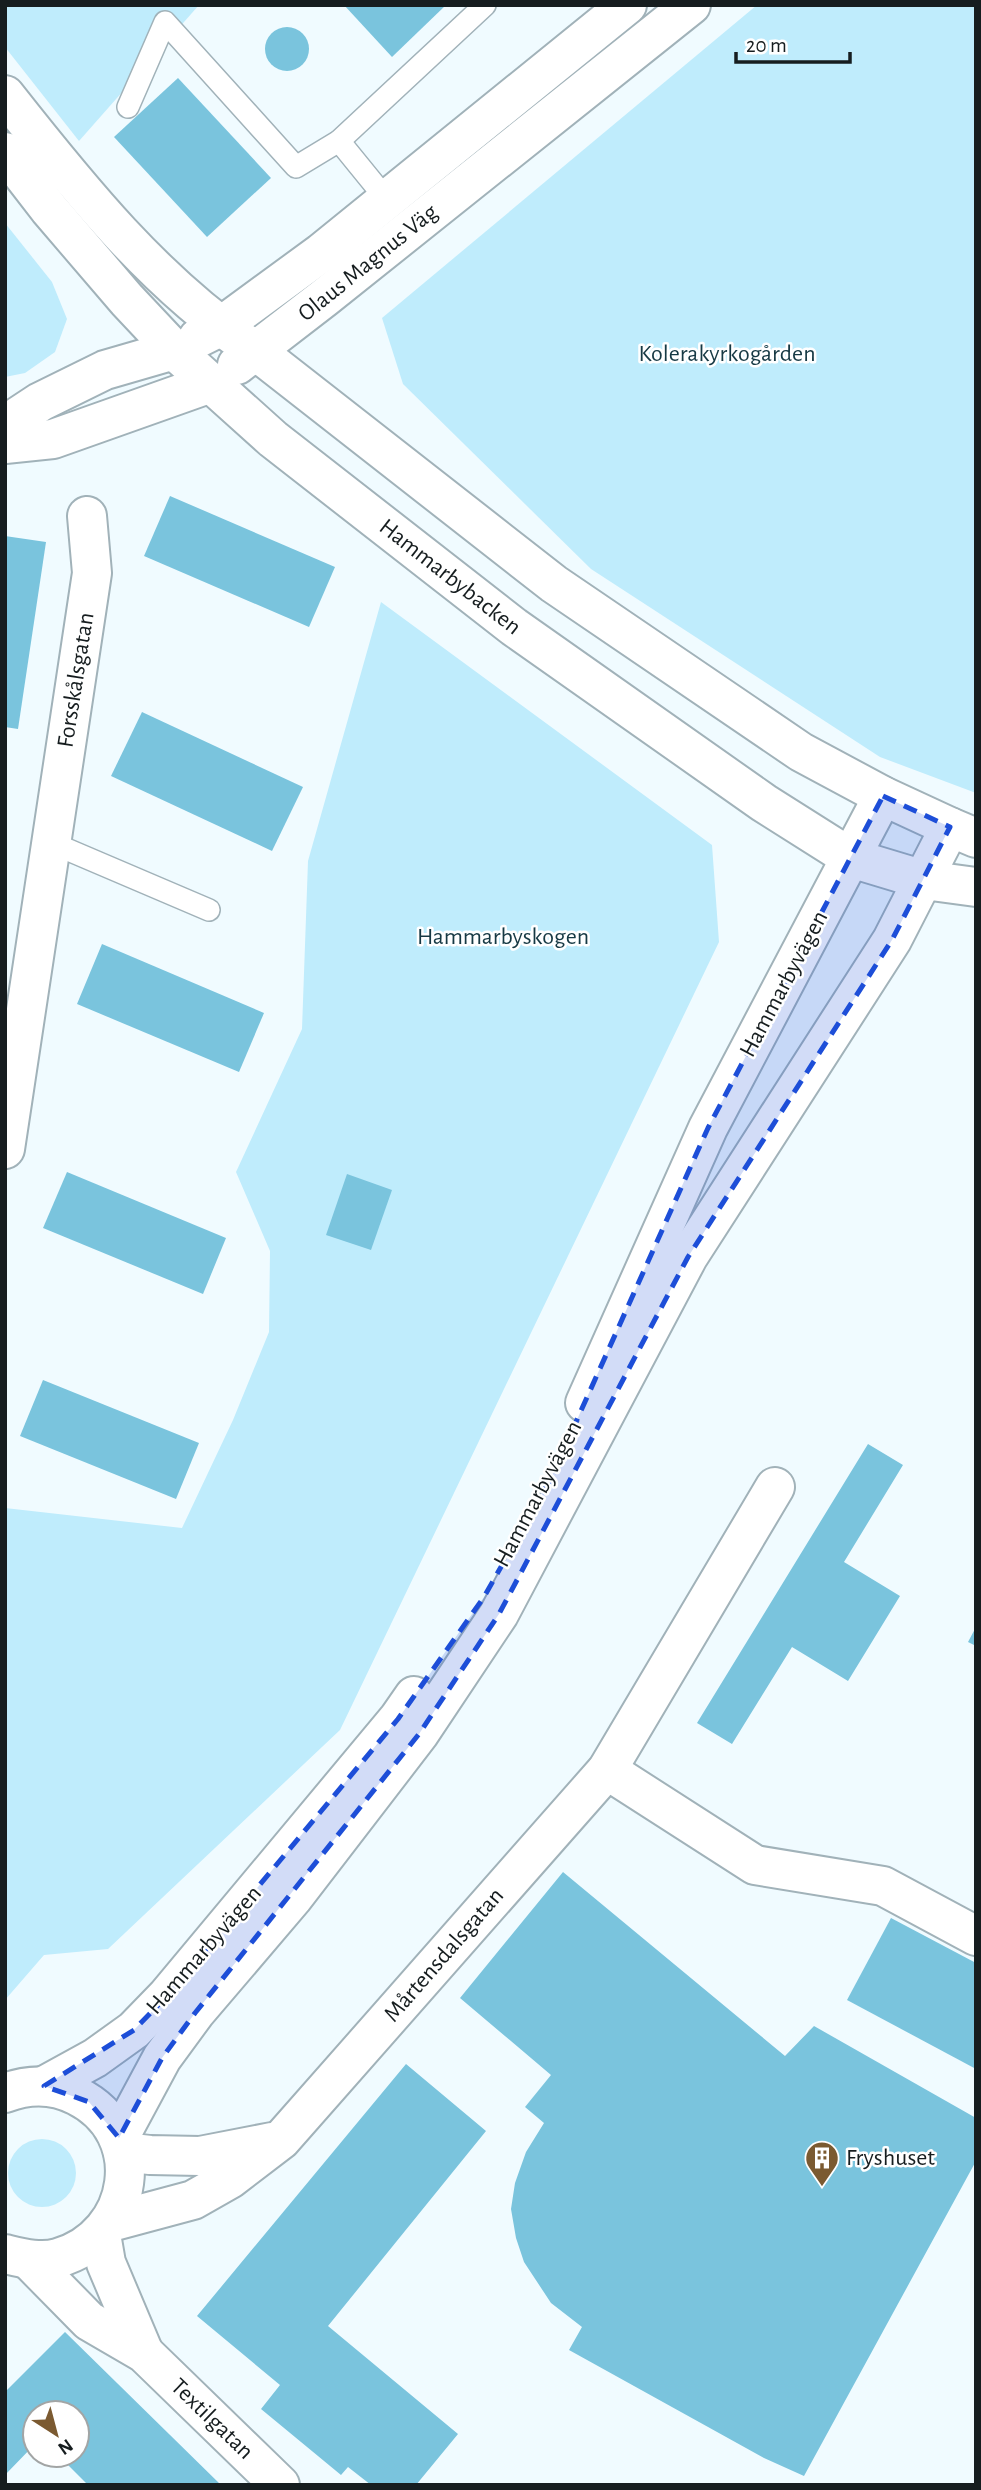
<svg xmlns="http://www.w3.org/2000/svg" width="981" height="2490" font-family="'Alegreya Sans',sans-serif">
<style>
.green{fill:#bfecfc}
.building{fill:#7ac4dd}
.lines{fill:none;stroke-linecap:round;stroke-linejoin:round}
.service-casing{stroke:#a1b2b9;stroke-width:24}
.minor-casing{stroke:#a1b2b9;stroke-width:42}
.tertiary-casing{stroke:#a1b2b9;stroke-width:42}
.secondary-casing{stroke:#a1b2b9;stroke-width:42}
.service{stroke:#fff;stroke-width:21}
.minor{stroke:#fff;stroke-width:38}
.tertiary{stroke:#fff;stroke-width:38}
.secondary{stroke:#fff;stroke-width:38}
.marked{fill:#1d4ed8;fill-opacity:0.2;stroke:#1d4ed8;stroke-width:5;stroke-dasharray:14 9;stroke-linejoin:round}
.labels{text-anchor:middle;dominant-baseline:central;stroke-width:5;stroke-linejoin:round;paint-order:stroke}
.street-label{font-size:24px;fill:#161d1f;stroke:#fff}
.park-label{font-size:24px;fill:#163944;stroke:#fff}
.poi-label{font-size:24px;fill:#161d1f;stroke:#fff;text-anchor:start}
</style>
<rect width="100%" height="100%" fill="#f0fbff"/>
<g class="green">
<path d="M5 5H199L79 141 5 47Z"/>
<path d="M757 5H976V793L880 757 591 569 403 384 382 318Z"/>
<path d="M5 223 52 282 67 319 55 352 25 373 5 377Z"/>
<path d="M381 602 712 845 719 942 340 1730 108 1949 44 1955 5 2000V1508L182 1528 233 1420 269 1332 270 1251 236 1172 302 1029 308 861Z"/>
<circle cx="42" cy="2173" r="34"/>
</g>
<g class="building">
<path d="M344 5H446L392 57Z"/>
<circle cx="287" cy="49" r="22"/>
<path d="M178 78 271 178 207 237 114 137Z"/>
<path d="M170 496 335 567 309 627 144 556Z"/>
<path d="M5 536 46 542 18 729 5 727Z"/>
<path d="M142 712 303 787 272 851 111 776Z"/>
<path d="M102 944 264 1013 239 1072 77 1004Z"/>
<path d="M67 1172 226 1238 203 1294 43 1228Z"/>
<path d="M347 1174 392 1190 371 1250 326 1235Z"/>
<path d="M43 1380 199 1443 176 1499 20 1436Z"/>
<path d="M868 1444 903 1465 844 1562 900 1596 848 1681 792 1647 732 1744 697 1723Z"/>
<path d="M976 1627V1646L968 1642Z"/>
<path d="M563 1872 785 2056 814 2026 976 2118V2161L804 2476 764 2458 569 2350 582 2327 551 2303 524 2262 516 2238 511 2209 515 2183 526 2152 544 2123 525 2107 551 2075 460 1998Z"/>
<path d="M891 1918 976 1963V2069L847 2000Z"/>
<path d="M406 2064 486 2131 328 2326 458 2434 416 2485H371L348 2467 341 2475 261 2409 280 2385 197 2316Z"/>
<path d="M65 2332 221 2485H88L58 2455H77V2413H35V2444L5 2475V2392Z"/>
</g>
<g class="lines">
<g class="service-casing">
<g id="service">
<path d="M128 107 165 22 296 167 339 141 485 5"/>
<path d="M339 141 387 200"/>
<path d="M52 843 209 910"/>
</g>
</g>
<g class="minor-casing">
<g id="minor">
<path d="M5 1149 92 573 87 516"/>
<path d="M607 1770 755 1865 883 1886 976 1936"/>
<path d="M123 2152 150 2155 200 2156 272 2142"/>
<path d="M111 2222 193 2200 230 2179 281 2140 607 1770 775 1487"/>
<path d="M101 2234 106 2263 144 2353"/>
<path d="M29 2260 89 2321 144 2353 280 2485"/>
</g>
</g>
<g class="tertiary-casing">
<g id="tertiary">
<path d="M5 425 40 402 105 370 174 350"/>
<path d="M5 444 53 439 211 383"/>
<path d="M950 827 976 838"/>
<path d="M924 880 976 887"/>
</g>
</g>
<g class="secondary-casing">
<g id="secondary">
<path d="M5 95C79 189 156 285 256 351L554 584 801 752 883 796 950 827 892 940 688 1257 499 1614 419 1734 293 1898 195 2013 162 2058 119 2138"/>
<path d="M5 152 49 209 127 300 174 350 273 439 514 627 764 803 851 858 924 880"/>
<path d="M198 338 220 327 321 253 627 5"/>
<path d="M237 365 324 298 691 5"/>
<path d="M585 1403 708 1128 883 796"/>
<path d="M44 2086 95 2058 134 2030 167 1996 398 1719 414 1696"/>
<path d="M5 2093C29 2084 54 2084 77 2096 151 2133 135 2236 58 2258 41 2263 22 2258 5 2254"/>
</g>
</g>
<use href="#service" class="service"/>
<use href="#minor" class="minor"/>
<use href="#tertiary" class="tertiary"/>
<use href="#secondary" class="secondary"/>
</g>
<path class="marked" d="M883 796 950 827 892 940 688 1257 499 1614 419 1734 195 2013 162 2058 119 2138 89 2102 44 2086 134 2030 167 1996 398 1719 484 1597 549 1482 708 1128Z"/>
<defs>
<g id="building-pin" transform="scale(1.75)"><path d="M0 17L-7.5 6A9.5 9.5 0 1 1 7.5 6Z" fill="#7b5a31" stroke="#fff"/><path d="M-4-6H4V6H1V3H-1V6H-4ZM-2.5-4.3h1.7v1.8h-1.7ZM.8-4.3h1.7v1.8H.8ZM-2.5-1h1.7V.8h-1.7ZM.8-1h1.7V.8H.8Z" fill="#fff"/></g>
</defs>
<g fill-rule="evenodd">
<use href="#building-pin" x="822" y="2158"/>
</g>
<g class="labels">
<g class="street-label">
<text transform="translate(368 263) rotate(-39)">Olaus Magnus Väg</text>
<text transform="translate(450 577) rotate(38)">Hammarbybacken</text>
<text transform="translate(76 680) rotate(-81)">Forsskålsgatan</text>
<text transform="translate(784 984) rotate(-62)">Hammarbyvägen</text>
<text transform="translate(538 1494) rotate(-62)">Hammarbyvägen</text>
<text transform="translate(204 1950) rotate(-49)">Hammarbyvägen</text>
<text transform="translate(444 1955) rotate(-49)">Mårtensdalsgatan</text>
<text transform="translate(212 2419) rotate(44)">Textilgatan</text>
</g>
<g class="park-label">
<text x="727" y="354">Kolerakyrkogården</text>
<text x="503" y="937">Hammarbyskogen</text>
</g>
<g class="poi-label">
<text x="846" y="2158">Fryshuset</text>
</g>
</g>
<rect width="981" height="2490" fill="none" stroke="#161d1f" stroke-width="14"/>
<g transform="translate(56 2434) rotate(144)"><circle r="33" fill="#ffffff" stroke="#a2a5a5" stroke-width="2"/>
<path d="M0-5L12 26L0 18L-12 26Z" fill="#7b5a31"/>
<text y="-10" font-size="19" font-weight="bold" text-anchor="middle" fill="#161d1f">N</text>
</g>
<path d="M736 52v10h114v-10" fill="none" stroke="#161d1f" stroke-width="3.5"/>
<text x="746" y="52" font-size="21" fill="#161d1f" stroke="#ffffff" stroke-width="5" paint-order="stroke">20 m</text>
</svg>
